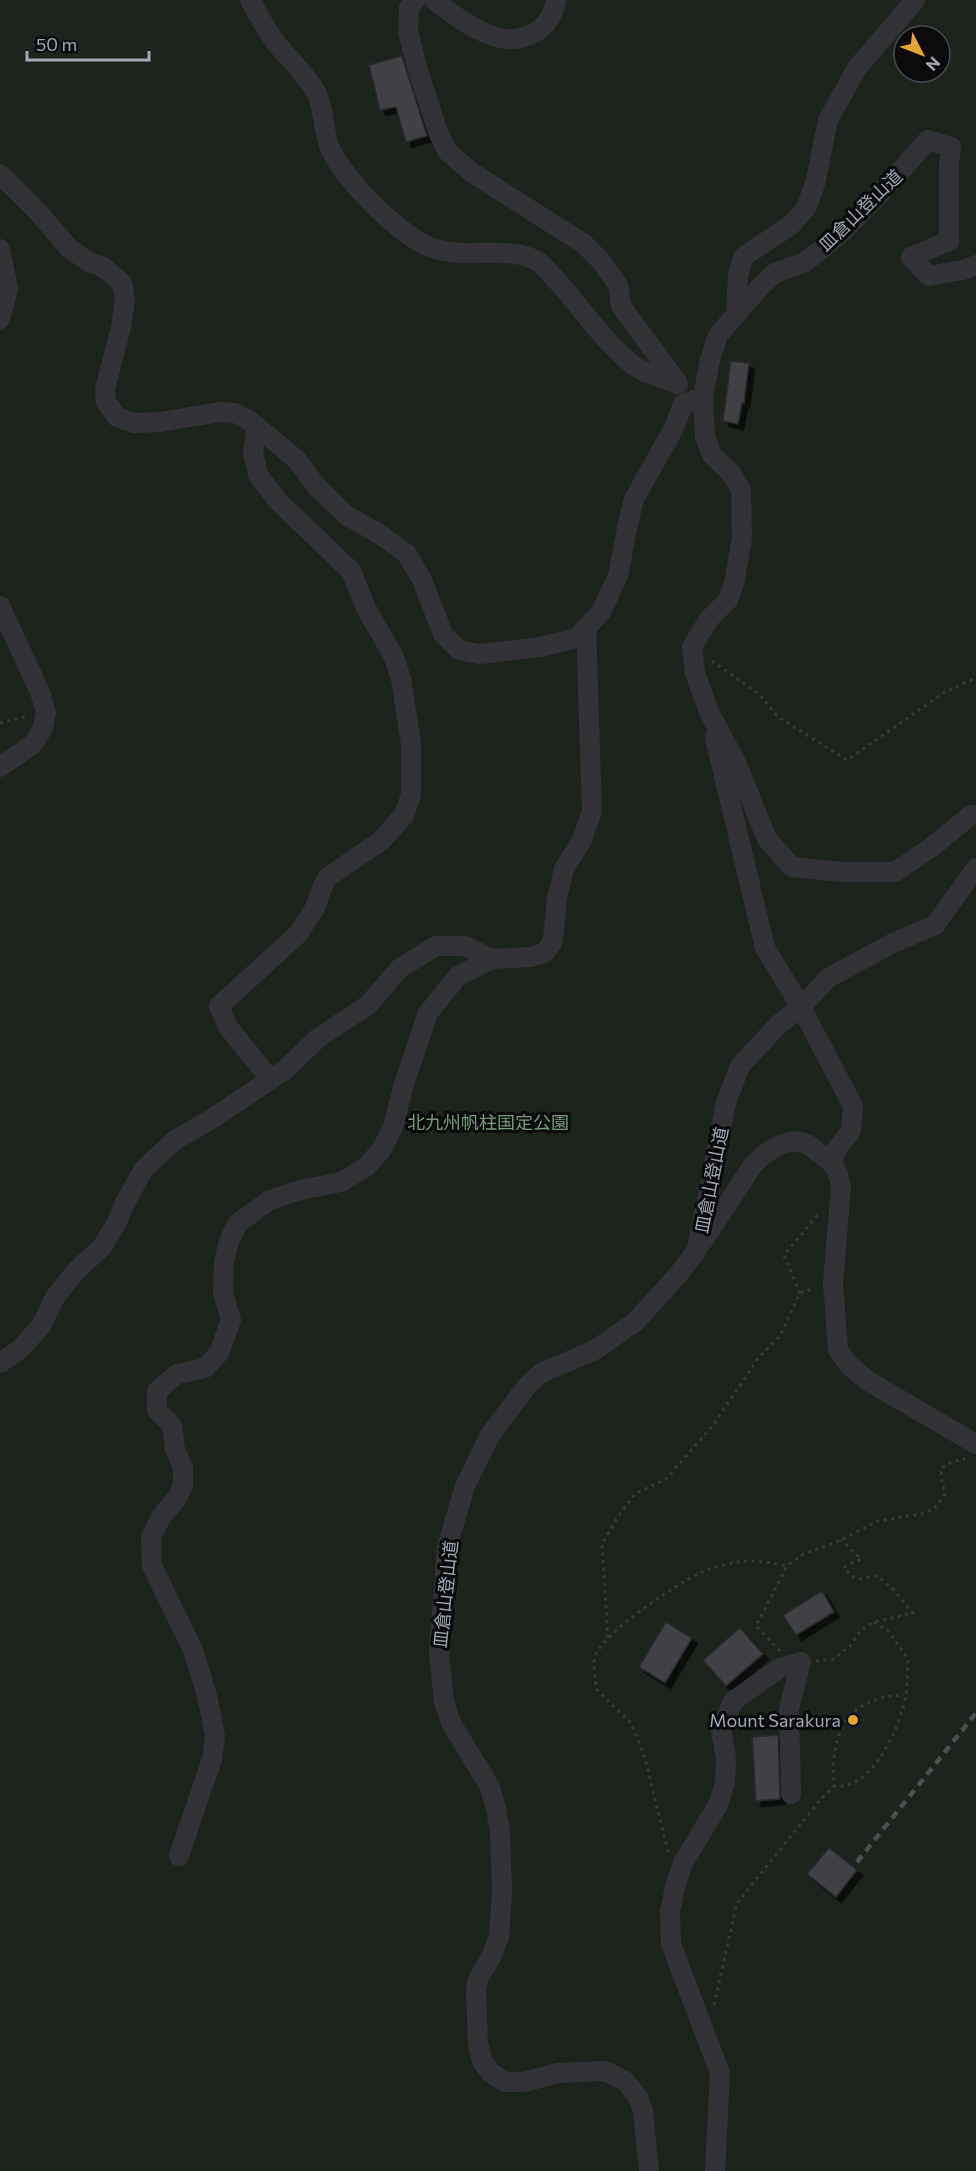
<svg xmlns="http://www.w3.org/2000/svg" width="976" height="2171" font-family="Commissioner,'Noto Sans JP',sans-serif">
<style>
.green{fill:#1d241e;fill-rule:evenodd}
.building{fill:#3f4045;stroke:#2a2a2d;stroke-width:1.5;filter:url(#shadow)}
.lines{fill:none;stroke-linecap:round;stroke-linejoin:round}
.path{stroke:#38393d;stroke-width:3;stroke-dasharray:3 4.5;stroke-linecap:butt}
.minor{stroke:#323236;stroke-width:20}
.rail{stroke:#4b4d51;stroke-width:4.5;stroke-dasharray:8 6;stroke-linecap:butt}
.poi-dot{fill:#e4a435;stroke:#0b0b0d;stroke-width:2}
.labels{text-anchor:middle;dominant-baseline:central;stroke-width:6;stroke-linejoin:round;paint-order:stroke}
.street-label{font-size:18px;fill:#a2a8b1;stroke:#0b0b0d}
.park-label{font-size:18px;fill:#7a9b7b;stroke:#0b0b0d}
.poi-label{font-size:18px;fill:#a2a8b1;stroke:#0b0b0d;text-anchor:end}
</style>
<defs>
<filter id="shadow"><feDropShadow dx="5.5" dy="5.5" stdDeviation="0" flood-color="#0009"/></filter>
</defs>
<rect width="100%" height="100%" fill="#101012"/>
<path class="green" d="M0 0H976V2171H0ZM904 36H940V72H904Z"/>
<g class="building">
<path d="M402 56 427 136 406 142 396 107 380 110 369 65Z"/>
<path d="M731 361 749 363 744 403H742L738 424 723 421Z"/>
<path d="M822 1591 834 1612 796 1635 783 1615Z"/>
<path d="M666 1622 692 1638 665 1683 639 1667Z"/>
<path d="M740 1628 763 1654 726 1686 703 1660Z"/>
<path d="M778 1735 780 1799 756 1801 752 1737Z"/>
<path d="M829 1848 857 1870 836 1897 807 1874Z"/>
</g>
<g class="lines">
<g class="path">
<path d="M712 661 759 694 778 717 847 760 945 692 976 678"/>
<path d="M0 723 27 716"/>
<path d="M800 1293 784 1255 820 1212"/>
<path d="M874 1622 889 1632 908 1659C907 1675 908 1696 902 1711 893 1740 869 1790 834 1786 830 1733 846 1697 904 1695"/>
<path d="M608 1638 602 1544 617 1518 635 1494 666 1479 714 1424 759 1357 780 1336 800 1293 815 1288"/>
<path d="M780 1651 756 1626 787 1566 802 1555 841 1540 878 1521 921 1514 934 1509 945 1494 941 1477 942 1468 951 1462 965 1459"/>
<path d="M816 1661 833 1659 850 1646 860 1631 874 1622 913 1613 894 1590 877 1576C859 1579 855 1582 844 1567L861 1559 841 1540"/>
<path d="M668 1852 645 1758 631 1723 596 1689C596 1680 592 1665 595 1657 602 1633 675 1585 698 1574 709 1568 725 1564 737 1562 753 1559 771 1563 787 1566"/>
<path d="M714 2005 737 1903 821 1799 834 1786"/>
</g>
<g class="minor">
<path d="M250 0C257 13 265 27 273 39 287 57 304 72 316 92 324 107 323 129 329 145 340 176 399 235 430 247 464 261 512 243 540 263 547 269 553 277 559 283 583 310 604 342 632 364 644 374 664 378 678 384"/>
<path d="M415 0 409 8 408 32 419 74 438 132 447 151 471 172 584 244 600 260 618 285 621 306 677 382"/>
<path d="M434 0C454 16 494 46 521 38 525 37 530 34 534 33 546 27 554 14 556 0"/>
<path d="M0 174 39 213 69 248 89 262 103 267 122 283 125 300 121 327 105 389 106 402 117 417 134 423 160 422 220 412 235 413 250 421 297 460 316 486 346 515 381 535 407 554 422 580 443 634 459 650 480 654 540 647 577 638 601 612 618 576 628 523 634 499 674 428 683 404 703 397"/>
<path d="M0 249 8 289 0 319"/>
<path d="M976 265 963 270 929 276 911 257 949 241V165L951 147 928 140 880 194 838 236 805 262 775 273 759 288 718 335 710 360 703 397 705 436 712 455 731 473 741 490 742 538 734 584 728 600 709 619 692 647 695 673 709 712 736 762 767 839 792 867 842 872H895L932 847 971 815H976"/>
<path d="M736 313 738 276 743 257 791 225 806 208 815 184 828 120 857 68 915 0"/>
<path d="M257 427 253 452 258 475 278 501 351 571 366 608 394 657 401 679 411 744V795L404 815 381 841 328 877 323 885 315 908 298 934 219 1006 228 1027 270 1079"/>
<path d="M0 606 40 692 46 712 43 728 33 744 0 767"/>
<path d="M715 738 765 948 801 1007 853 1106 851 1131 836 1150 832 1161"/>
<path d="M703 1241 753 1165C765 1152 788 1135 807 1144 811 1146 815 1150 819 1153 834 1163 838 1169 841 1187L833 1283 838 1350 849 1365 868 1381 976 1444"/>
<path d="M0 1363 19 1350 41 1326 55 1297 76 1271 102 1247 116 1224 125 1203 143 1170 175 1140 210 1120 286 1069 318 1038 368 1005 400 968 436 946H465L492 959 531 957 544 953 552 943 554 932 557 898 564 869 582 840 592 811 586 627"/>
<path d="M179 1856 212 1759 215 1736 207 1696 193 1650 152 1566 151 1537 161 1517 177 1498 183 1485V1468L175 1449 172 1426 157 1410V1391L177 1374 205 1368 219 1353 231 1320 223 1293 224 1262 229 1241 238 1223 270 1200 300 1190 341 1182 366 1167 382 1149 393 1127 404 1084 428 1013 458 976 492 959"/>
<path d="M649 2171 643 2111 638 2097 625 2081 605 2071 558 2073 524 2082H505L491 2073 482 2061 478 2043 476 1991 478 1979 491 1957 499 1937 502 1891 500 1831 496 1809 490 1787 451 1723 444 1702 439 1653 447 1547 465 1486 490 1435 527 1386 541 1373 595 1350 635 1322 678 1275 697 1250 726 1103 740 1066 778 1025 801 1007 828 978 893 943 935 925 976 868"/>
<path d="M715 2171 720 2073 671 1944 670 1911 676 1883 683 1863 718 1805 725 1783 726 1758 721 1730 733 1701 780 1668 801 1662 789 1709 791 1794"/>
</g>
<path class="rail" d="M857 1862 976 1713"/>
</g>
<circle class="poi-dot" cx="853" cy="1720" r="6"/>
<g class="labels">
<g class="street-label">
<text transform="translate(860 210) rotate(-44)">皿倉山登山道</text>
<text transform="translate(711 1180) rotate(-79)">皿倉山登山道</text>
<text transform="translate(445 1594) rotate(-84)">皿倉山登山道</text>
</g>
<g class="park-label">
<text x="488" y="1122">北九州帆柱国定公園</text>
</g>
<g class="poi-label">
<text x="841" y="1720">Mount Sarakura</text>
</g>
</g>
<g transform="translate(922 54) rotate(132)"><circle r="28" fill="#0b0b0d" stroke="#474a4f" stroke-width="1.5"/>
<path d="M0-4.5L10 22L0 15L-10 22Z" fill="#e4a435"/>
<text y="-9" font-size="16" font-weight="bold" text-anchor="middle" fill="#a2a8b1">N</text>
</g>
<path d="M27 51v9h122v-9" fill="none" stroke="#a2a8b1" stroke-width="3"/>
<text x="36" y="51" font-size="18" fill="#a2a8b1" stroke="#0b0b0d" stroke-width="4.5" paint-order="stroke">50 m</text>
</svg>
